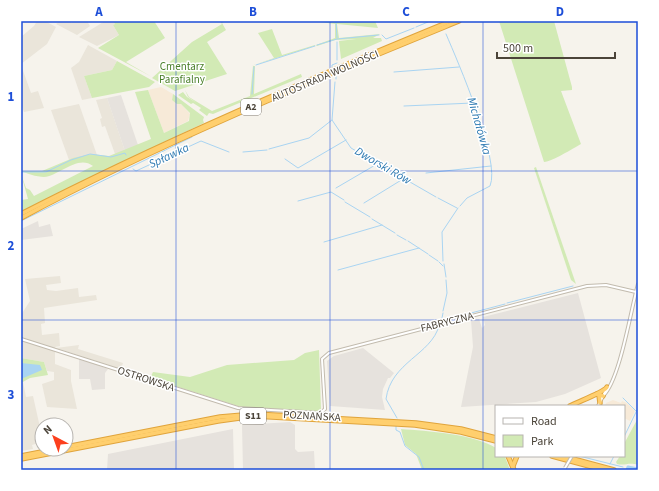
<svg xmlns="http://www.w3.org/2000/svg" width="659" height="491" font-family="'Source Sans 3',sans-serif">
<style>
.residential{fill:#eae5da}
.commercial{fill:#f7ead8}
.industrial{fill:#e6e2dd}
.green{fill:#d2eab5}
.water{fill:#a9d4f2}
.lines{fill:none;stroke-linecap:round;stroke-linejoin:round}
.stream{stroke:#a9d4f2;stroke-width:1}
.river{stroke:#a9d4f2;stroke-width:3}
.minor-casing{stroke:#c2bbae;stroke-width:4}
.highway-casing{stroke:#e0a43c;stroke-width:5.5}
.minor{stroke:#fff;stroke-width:2}
.highway{stroke:#ffcf6e;stroke-width:3.5}
.minor-bridge-casing{stroke:#c2bbae;stroke-width:4;stroke-linecap:butt}
.minor-bridge{stroke:#fff;stroke-width:2}
.grid{fill:none;stroke:#1d4ed8;stroke-width:1;stroke-opacity:0.55}
.labels{text-anchor:middle;dominant-baseline:central;stroke-width:3;stroke-linejoin:round;paint-order:stroke}
.shield{fill:#fff;stroke:#817c74;stroke-width:1}
.shield-label{font-size:10px;font-weight:bold;fill:#4b4439}
.park-label{font-size:11px;fill:#4a7f2a;stroke:#fff}
.street-label{font-size:11px;fill:#4b4439;stroke:#fff}
.water-label{font-size:12px;font-style:italic;fill:#2e7ab2;stroke:#fff}
.neatline{fill:none;stroke:#1d4ed8;stroke-width:1.5}
.grid-label{font-size:13px;text-anchor:middle;font-weight:bold;fill:#1d4ed8}
</style>
<rect width="100%" height="100%" fill="#f6f3ec"/>
<g class="residential">
<path d="M37 21H45L56 27 47 44 21 64V37L34 26Z"/>
<path d="M60 21H71V23L74 21H87L90 26 77 35 56 24Z"/>
<path d="M105 21H113L115 24 113 25 119 35 97 46 79 37Z"/>
<path d="M88 45 117 61 112 70 84 76 92 98 82 100 71 68 79 62Z"/>
<path d="M21 65 31 93 38 91 44 108 24 112 21 104Z"/>
<path d="M107 98 125 151 115 154 105 126 102 127 100 119 102 118 96 100Z"/>
<path d="M79 104 97 155 91 154 69 160 51 110Z"/>
<path d="M60 276 61 283 46 285 47 290 56 291 78 288 79 297 96 295 97 300 44 308 45 323 41 324 42 335 59 333 60 346 55 347V364L71 370V381L77 409 47 407 42 384 54 380V372L47 371 44 362 21 358V315L30 301 25 279Z"/>
<path d="M79 345 78 349 123 363 121 369 56 348Z"/>
<path d="M23 382 26 397 33 396 41 432 37 434 39 443 32 445 33 449 21 451V383Z"/>
</g>
<g class="commercial">
<path d="M161 87 173 94 172 100 181 104 190 114 188 121 164 133 148 90Z"/>
<path d="M613 400 621 403 622 401 627 403 635 411 630 421 624 418V406H605L606 403Z"/>
</g>
<g class="industrial">
<path d="M121 95 138 145 125 151 107 98Z"/>
<path d="M38 221 39 227 50 224 53 236 21 240V229Z"/>
<path d="M578 293 601 378 565 394 536 402 461 407 473 347 471 320 479 319 482 328 485 325 483 317Z"/>
<path d="M363 348 394 373 390 378H388L383 389 382 397 385 410 330 406 327 361 334 356Z"/>
<path d="M79 358 108 369 105 373V389L92 390 90 379H79Z"/>
<path d="M290 422 295 425V449L298 452 314 451 315 470H243L242 425Z"/>
<path d="M233 429 234 470H107L108 454Z"/>
</g>
<g class="green">
<path d="M113 21H154L165 38 126 62 152 77 98 48 119 35 113 25 115 24Z"/>
<path d="M220 21H226L222 23 226 30 207 42 227 74 175 91 152 78 192 42 222 24Z"/>
<path d="M312 21H375L378 28 337 24 339 38 380 34 373 38H381L382 41 341 59 339 41 356 39 335 40 317 46 316 45 335 38V24Z"/>
<path d="M499 21H554L572 87V90L561 91 581 144C572 149 553 161 544 162Z"/>
<path d="M272 29 282 55 315 45V46L251 66 274 58 258 33Z"/>
<path d="M117 61 155 82 149 87 92 98 84 76 112 70Z"/>
<path d="M253 66H255L254 94 301 74 302 77 213 114 209 113 207 116 199 110 201 108 193 103 191 104 178 95 183 92 187 97 197 103 188 97 185 90 189 97 212 111 250 96Z"/>
<path d="M148 90 164 133 189 121 190 113 181 104H177L172 100 173 94 204 117 203 120 204 123 110 168 21 212V200L28 199 21 174 26 188 30 190 34 196 93 166C78 154 59 176 44 177 37 177 25 173 21 171H42L73 158 91 154 109 156 151 139 135 92Z"/>
<path d="M536 167 576 284 571 280 534 168Z"/>
<path d="M319 350 321 410 319 412 241 407 150 378 153 372 190 377 227 365 294 360 305 353Z"/>
<path d="M21 358 44 362 48 375 30 378 21 383Z"/>
<path d="M638 418V465C629 462 625 466 617 464L616 462 620 456H624L625 442Z"/>
<path d="M401 429C427 431 474 434 496 448V456L505 457 510 470H422L416 454 405 445Z"/>
</g>
<path class="water" d="M21 363 40 365 42 370 21 379Z"/>
<g class="lines">
<g class="stream">
<path d="M336 21 337 38"/>
<path d="M430 21H431"/>
<path d="M416 27 428 22"/>
<path d="M446 34C458 62 501 161 490 186L467 198 460 206"/>
<path d="M382 35 386 39 414 28"/>
<path d="M337 42V60"/>
<path d="M317 45 337 39 379 35"/>
<path d="M256 65 315 46"/>
<path d="M332 67V65L337 63"/>
<path d="M394 72 459 67"/>
<path d="M336 75V79"/>
<path d="M335 82 332 120 351 148 436 197"/>
<path d="M252 94 254 67"/>
<path d="M404 106 473 103"/>
<path d="M269 149 309 138 332 120"/>
<path d="M243 152 267 150"/>
<path d="M285 159 298 168 346 140"/>
<path d="M133 169 136 171 201 141 229 152"/>
<path d="M21 172H46L71 160 90 154 111 157 125 153 126 155"/>
<path d="M426 173 491 166"/>
<path d="M336 188 377 164"/>
<path d="M438 198 457 208"/>
<path d="M298 201 331 192 344 200"/>
<path d="M345 202 370 217"/>
<path d="M364 203 403 179"/>
<path d="M372 219 395 233"/>
<path d="M21 221 192 137"/>
<path d="M397 235 406 240"/>
<path d="M408 241 428 254"/>
<path d="M324 242 382 225"/>
<path d="M429 255 438 261"/>
<path d="M443 261 442 232 458 208"/>
<path d="M439 262 443 266"/>
<path d="M444 264 446 277"/>
<path d="M338 270 419 248"/>
<path d="M507 303 573 286"/>
<path d="M443 311 447 293 446 280"/>
<path d="M442 318 443 313"/>
<path d="M441 321 505 304"/>
<path d="M623 398 636 411"/>
<path d="M397 418 386 399C391 362 431 355 439 326"/>
<path d="M396 426V430L400 432 405 446 419 457 424 470"/>
<path d="M624 437 638 408"/>
<path d="M579 456 623 467"/>
<path d="M610 464 614 456"/>
</g>
<path class="river" d="M627 470 628 467 638 469"/>
<g class="minor-casing">
<g id="minor">
<path d="M21 339 238 408 321 413 325 409 322 359 329 353 587 286 606 285 636 292"/>
<path d="M603 396C620 380 631 309 638 284"/>
<path d="M598 406 606 390"/>
</g>
</g>
<g class="highway-casing">
<g id="highway">
<path d="M21 214C161 142 305 81 451 21"/>
<path d="M21 218C162 142 310 82 459 21"/>
<path d="M597 394 603 396"/>
<path d="M599 395 600 403"/>
<path d="M570 406C577 402 605 392 607 387"/>
<path d="M66 447 220 417 255 414 416 423 461 429 496 438"/>
<path d="M21 456 57 449"/>
<path d="M508 456 514 470"/>
<path d="M552 456 604 470"/>
<path d="M562 456 614 470"/>
<path d="M21 459 218 421 254 416 415 425 461 432 496 441"/>
<path d="M513 466 517 456"/>
</g>
</g>
<use href="#minor" class="minor"/>
<use href="#highway" class="highway"/>
<g class="minor-bridge-casing">
<path id="minor-bridge" d="M565 468 572 456"/>
</g>
<use href="#minor-bridge" class="minor-bridge"/>
</g>
<path class="grid" d="M176 21V470M330 21V470M483 21V470M21 171H638M21 320H638"/>
<g class="labels">
<g class="shield">
<rect x="241" y="99" width="20" height="16" rx="3"/>
<rect x="240" y="408" width="26" height="16" rx="3"/>
</g>
<g class="shield-label">
<text x="251" y="107">A2</text>
<text x="253" y="416">S11</text>
</g>
<g class="park-label">
<text x="182" y="66">Cmentarz<tspan x="182" dy="13">Parafialny</tspan></text>
</g>
<g class="street-label">
<text transform="translate(325 76) rotate(-23)">AUTOSTRADA WOLNOŚCI</text>
<text transform="translate(447 322) rotate(-14)">FABRYCZNA</text>
<text transform="translate(146 379) rotate(18)">OSTROWSKA</text>
<text transform="translate(312 416) rotate(3)">POZNAŃSKA</text>
</g>
<g class="water-label">
<text transform="translate(479 126) rotate(74)">Michałówka</text>
<text transform="translate(169 156) rotate(-25)">Spławka</text>
<text transform="translate(383 166) rotate(30)">Dworski Rów</text>
</g>
</g>
<rect width="659" height="491" fill="none" stroke="#ffffff" stroke-width="44"/>
<rect x="495" y="405" width="130" height="52" fill="#ffffff" stroke="#b7b4b0"/>
<rect x="503" y="418" width="20" height="6" fill="#ffffff" stroke="#b7b4b0"/>
<text x="531" y="425" font-size="12" fill="#4b4439">Road</text>
<rect x="503" y="435" width="20" height="12" fill="#d2eab5" stroke="#b7b4b0"/>
<text x="531" y="445" font-size="12" fill="#4b4439">Park</text>
<g transform="translate(54 437) rotate(319)"><circle r="19" fill="#ffffff" stroke="#b7b4b0"/>
<path d="M0-3L7 15L0 10L-7 15Z" fill="#fc3f1d"/>
<text y="-6" font-size="11" font-weight="bold" text-anchor="middle" fill="#4b4439">N</text>
</g>
<path d="M497 52v6h118v-6" fill="none" stroke="#4b4439" stroke-width="2"/>
<text x="503" y="52" font-size="12" fill="#4b4439" stroke="#ffffff" stroke-width="3" paint-order="stroke">500 m</text>
<rect x="22" y="22" width="615" height="447" class="neatline"/>
<g class="grid-label">
<text x="99" y="16">A</text>
<text x="253" y="16">B</text>
<text x="406" y="16">C</text>
<text x="560" y="16">D</text>
<text x="11" y="101">1</text>
<text x="11" y="250">2</text>
<text x="11" y="399">3</text>
</g>
</svg>
